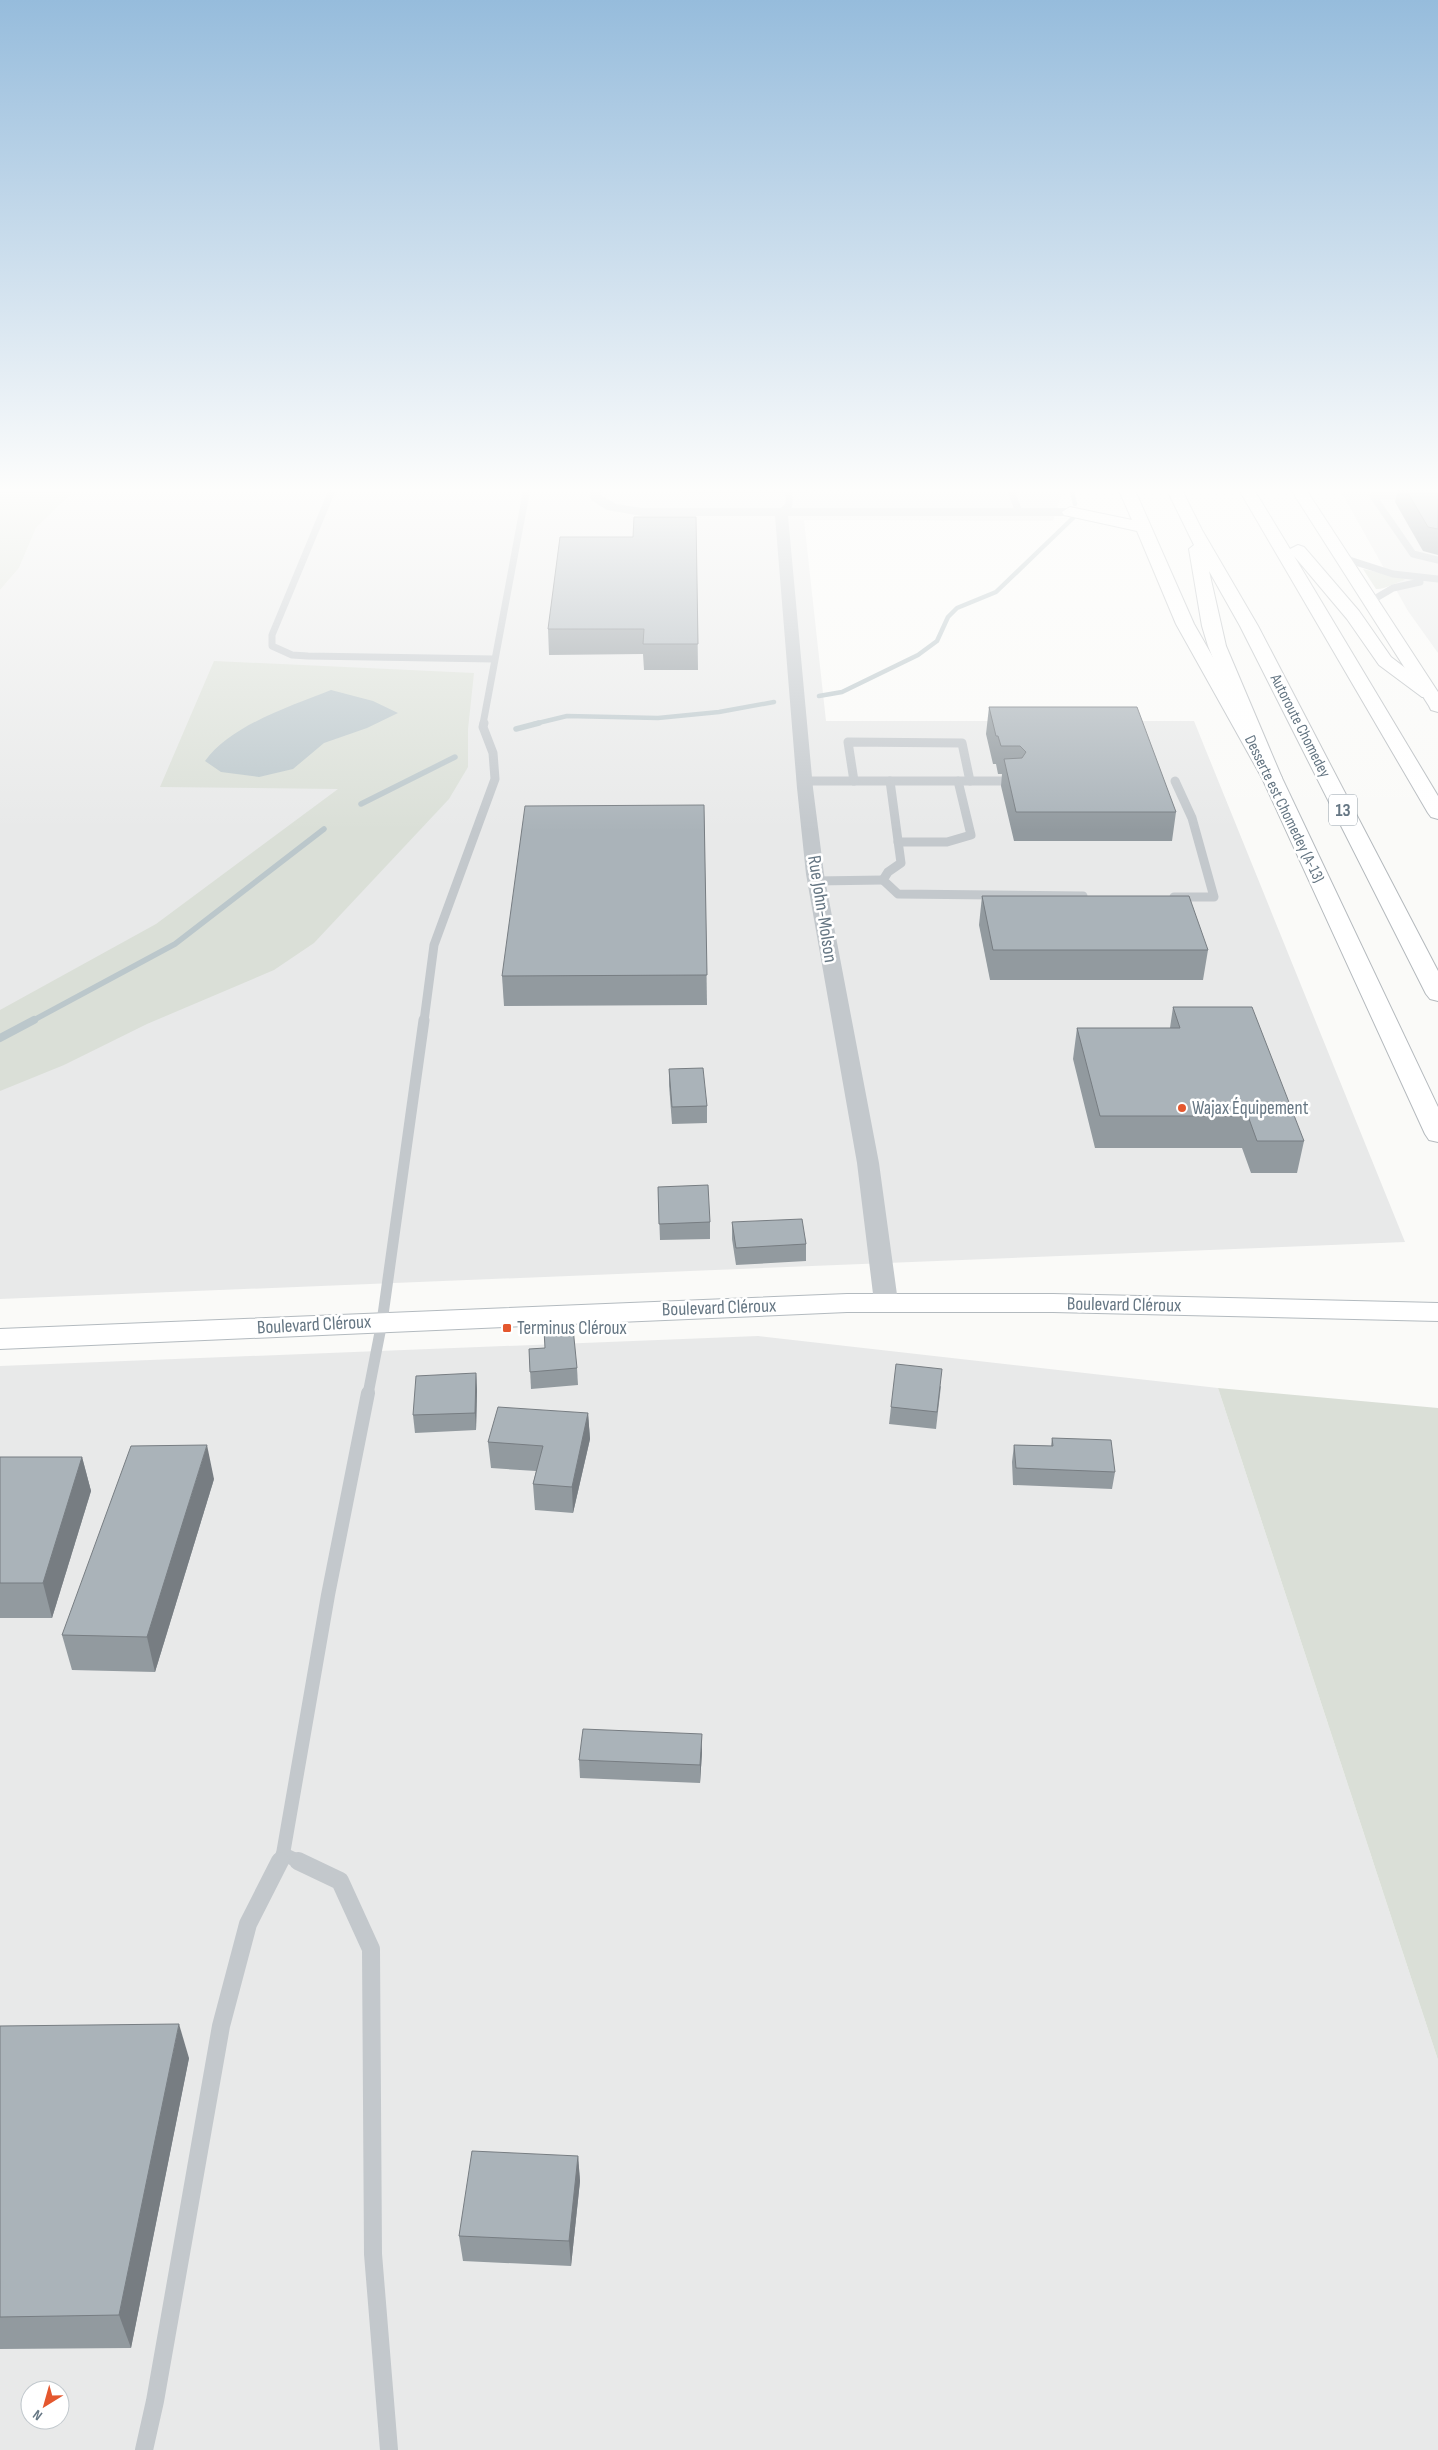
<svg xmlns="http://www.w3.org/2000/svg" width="1438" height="2450" font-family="'Sofia Sans Condensed',sans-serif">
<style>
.built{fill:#e8e9e9;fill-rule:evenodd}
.green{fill:#dadfd7}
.water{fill:#bbc7cb}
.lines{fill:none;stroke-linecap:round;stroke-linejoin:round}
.stream-far2{stroke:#bbc7cb;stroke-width:4.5}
.stream-far1{stroke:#bbc7cb;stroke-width:5.5}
.stream{stroke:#bbc7cb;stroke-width:8}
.secondary-casing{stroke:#b3babf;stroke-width:2}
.primary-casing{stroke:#b5babe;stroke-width:2}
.highway-casing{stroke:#b4b9bd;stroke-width:2}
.lane-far4{stroke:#c3c8cc;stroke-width:7}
.lane-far3{stroke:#c3c8cc;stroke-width:9}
.lane-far2{stroke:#c3c8cc;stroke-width:11}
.lane-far1{stroke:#c3c8cc;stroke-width:14}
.lane{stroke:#c3c8cc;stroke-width:18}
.street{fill:#c3c8cc;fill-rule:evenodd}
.secondary{fill:#fff;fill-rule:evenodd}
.primary{fill:#fff;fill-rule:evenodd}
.highway{fill:#fff;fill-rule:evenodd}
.wall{fill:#929a9f}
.shaded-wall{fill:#777d82}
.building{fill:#aab3b9;stroke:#777d82}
.poi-dot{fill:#e4572e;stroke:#fff;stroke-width:2}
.labels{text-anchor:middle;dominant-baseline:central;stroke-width:5;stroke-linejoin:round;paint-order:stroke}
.far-street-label{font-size:16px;fill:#657683;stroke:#fff}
.shield{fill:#fff;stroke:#939fa8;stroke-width:1}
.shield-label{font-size:18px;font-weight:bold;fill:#657683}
.street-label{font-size:19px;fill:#657683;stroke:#fff}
.poi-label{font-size:19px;fill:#657683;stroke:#fff;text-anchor:start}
</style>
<rect width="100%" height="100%" fill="#fafaf8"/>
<g class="built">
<path d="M77 488H1058L1061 496 1053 521 804 520 826 721H1194L1405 1242 0 1299V590L19 568 36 528Z"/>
<path d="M1339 488H1438V653L1408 611Z"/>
<path d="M758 1336 1218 1388 1438 2060V2450H0V1366ZM30 2390H60V2420H30Z"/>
</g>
<g class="green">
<path d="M0 488H77L36 528 19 568 0 590Z"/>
<path d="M1363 569 1403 578 1405 580C1396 582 1384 590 1376 589Z"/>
<path d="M214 661 474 673 468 729V767L449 799 314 943 274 970 147 1024 64 1065 0 1091V1010L156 924 338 789 160 787Z"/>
<path d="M1218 1388 1438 1408V2060Z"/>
</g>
<path class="water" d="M331 690 373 701 398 713 367 728 324 743 293 769 259 777 221 772 205 761C231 725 291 706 331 690Z"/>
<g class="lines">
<g class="stream-far2">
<path d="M1071 488 1075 504"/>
<path d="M819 696 842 692 918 655 937 641 948 617 957 608 996 592 1073 518"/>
<path d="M534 724 567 716 658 718 719 712 774 702"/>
</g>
<g class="stream-far1">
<path d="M516 729 539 723"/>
<path d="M361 804 455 757"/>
<path d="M32 1021 175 944 324 829"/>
</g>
<path class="stream" d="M0 1038 34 1020"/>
<g class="secondary-casing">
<path id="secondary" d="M847 1294H1053L1438 1303V1321L1053 1312H847L0 1349V1329Z"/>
</g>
<g class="primary-casing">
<g id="primary">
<path d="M1118 488H1134L1194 624 1282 778 1438 1107V1142L1429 1140 1425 1134 1262 778 1176 624 1137 531 1064 515 1062 512 1070 507 1132 520Z"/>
<path d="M1290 488H1305L1438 692V712L1431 710 1429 706Z"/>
</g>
</g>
<g class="highway-casing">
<g id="highway">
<path d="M1166 488H1181L1202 530 1258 626 1438 971V1001L1430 999 1426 994 1240 626 1209 571 1226 646 1282 778 1279 782 1272 784 1265 782 1262 778 1208 646 1202 626 1189 549 1194 545Z"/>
<path d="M1238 488H1253L1290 549 1298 545 1304 547 1359 611 1391 657 1438 693 1436 697H1422L1379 665 1347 619 1294 556 1438 796V819L1431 817 1428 813Z"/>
</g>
</g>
<g class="lane-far4">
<path d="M333 488 272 635V646L292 655 308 656 494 659"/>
<path d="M676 488 699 490 851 488"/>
<path d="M1010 488 1019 512"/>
<path d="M1438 497 1373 496 1413 554 1438 560"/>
<path d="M781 513 789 505V488"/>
<path d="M1343 558 1393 574 1438 579"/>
<path d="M1371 601 1393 588 1420 582"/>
<path d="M483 724 527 488"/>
</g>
<g class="lane-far3">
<path d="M805 781H1016"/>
<path d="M854 781 848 742 962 743 970 781"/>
<path d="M890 781 901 863 888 872 883 880 898 894 1083 896"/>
<path d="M898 842H947L971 835 958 781"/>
<path d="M816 881 883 880"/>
<path d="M1174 897H1214L1192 818 1175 781"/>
<path d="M424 1021 434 945 495 779 493 753 483 727 484 723"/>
</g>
<path class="lane-far2" d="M368 1394 382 1322 424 1020"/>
<g class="lane-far1">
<path d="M283 1854 300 1862"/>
<path d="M279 1862 283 1854 328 1595 368 1393"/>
</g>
<g class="lane">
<path d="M298 1861 340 1881 371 1949 373 2254 389 2450"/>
<path d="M144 2450 155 2401 221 2026 248 1924 280 1861"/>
</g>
<path class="street" d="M589 488H601V495L616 504 642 508H1070L1076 512 1070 516H788L813 788 824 874 879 1163 898 1302 894 1307 886 1310 878 1307 874 1302 857 1163 806 874 797 788 775 516H642L607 510 591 500Z"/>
<use href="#secondary" class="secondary"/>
<use href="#primary" class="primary"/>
<use href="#highway" class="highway"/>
</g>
<g class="wall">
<path d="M1398 488H1438V555L1423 551 1395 502Z"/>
<path d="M696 517 698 670H644L643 654 549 655 548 629 633 537Z"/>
<path d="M989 707 1176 812 1172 841H1014L1001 786 1002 774H998L996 764H993L986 734Z"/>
<path d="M704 805 707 1005 504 1006 502 976Z"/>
<path d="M982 896 1208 950 1203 980H990L979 925Z"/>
<path d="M1173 1007 1304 1141 1297 1173H1251L1242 1148H1095L1073 1059 1077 1028H1170Z"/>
<path d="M669 1069 707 1106V1123L672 1124 669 1085Z"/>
<path d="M658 1187 710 1222V1239L660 1240Z"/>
<path d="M732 1222 806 1244V1261L736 1265 732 1239Z"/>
<path d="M529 1349 577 1368 578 1385 531 1389Z"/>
<path d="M476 1373 477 1390 476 1430 415 1433 413 1415Z"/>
<path d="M941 1386 936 1429 889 1424 891 1407Z"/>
<path d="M588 1413 590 1439 573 1513 535 1510 533 1484 536 1471 491 1468 488 1442Z"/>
<path d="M1052 1438 1115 1472 1112 1489 1013 1485 1012 1462 1014 1445 1051 1446Z"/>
<path d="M0 1457H82L91 1491 52 1618H0Z"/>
<path d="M214 1479 155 1672 72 1670 62 1635Z"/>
<path d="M702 1752 700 1783 580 1778 579 1760Z"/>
<path d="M0 2026 189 2058 131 2348 0 2349Z"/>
<path d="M578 2156 580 2181 571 2266 463 2261 459 2236Z"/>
</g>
<g class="shaded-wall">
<path d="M476 1373 477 1390 476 1430 475 1413Z"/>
<path d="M588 1413 590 1439 573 1513 572 1487Z"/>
<path d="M207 1445 214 1479 155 1672 147 1637Z"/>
<path d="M82 1457 91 1491 52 1618 43 1583Z"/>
<path d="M702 1734V1752L700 1783V1765Z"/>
<path d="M179 2024 189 2058 131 2348 119 2315Z"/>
<path d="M578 2156 580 2181 571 2266 569 2241Z"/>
</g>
<g class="building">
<path d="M1405 488H1438V529L1428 527Z"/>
<path d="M634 517H696L698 644H643L644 629H548L560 537H633Z"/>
<path d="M989 707H1137L1176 812H1016L1004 759 1022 758 1026 752 1020 746H1001L998 736H996Z"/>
<path d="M704 805 707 975 502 976 525 806Z"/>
<path d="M982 896H1189L1208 950H993Z"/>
<path d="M1173 1007H1252L1304 1141H1257L1248 1116H1100L1077 1028H1180Z"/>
<path d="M703 1068 707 1106 672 1107 669 1069Z"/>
<path d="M708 1185 710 1222 659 1224 658 1187Z"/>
<path d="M802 1219 806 1244 736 1248 732 1222Z"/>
<path d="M573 1328 577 1368 530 1372 529 1349 545 1348 544 1330Z"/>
<path d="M896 1364 942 1369 937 1412 891 1407Z"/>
<path d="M476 1373 475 1413 413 1415 416 1376Z"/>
<path d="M498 1407 588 1413 572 1487 533 1484 543 1446 488 1442Z"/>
<path d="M1052 1438 1111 1440 1115 1472 1016 1468 1014 1445 1053 1446Z"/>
<path d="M207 1445 147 1637 62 1635 131 1446Z"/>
<path d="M0 1457H82L43 1583H0Z"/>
<path d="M583 1729 702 1734 700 1765 579 1760Z"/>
<path d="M179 2024 119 2315 0 2317V2026Z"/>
<path d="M472 2151 578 2156 569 2241 459 2236Z"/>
</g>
<linearGradient id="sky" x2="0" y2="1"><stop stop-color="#96bcdc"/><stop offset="0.59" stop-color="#fdfdfc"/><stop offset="1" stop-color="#fdfdfc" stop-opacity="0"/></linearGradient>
<rect width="1438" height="831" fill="url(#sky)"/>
<g class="poi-dot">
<circle cx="1182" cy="1108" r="5"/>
<rect x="502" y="1323" width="10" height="10" rx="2.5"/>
</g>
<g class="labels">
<g class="far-street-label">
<text transform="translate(1300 726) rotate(63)">Autoroute Chomedey</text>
<text transform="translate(1284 809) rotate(64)">Desserte est Chomedey (A-13)</text>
</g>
<rect class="shield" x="1329" y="794.5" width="28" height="31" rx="4"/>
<g class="shield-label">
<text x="1343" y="810">13</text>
</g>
<g class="street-label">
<text transform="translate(822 909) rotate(81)">Rue John-Molson</text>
<text transform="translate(1124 1305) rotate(1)">Boulevard Cléroux</text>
<text transform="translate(719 1308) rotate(-2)">Boulevard Cléroux</text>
<text transform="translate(314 1325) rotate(-3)">Boulevard Cléroux</text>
</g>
<g class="poi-label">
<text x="1192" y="1108">Wajax Équipement</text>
<text x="517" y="1328">Terminus Cléroux</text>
</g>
</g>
<g transform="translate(45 2405) rotate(217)"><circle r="24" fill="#ffffff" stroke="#c1c8cd"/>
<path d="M0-4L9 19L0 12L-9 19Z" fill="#e4572e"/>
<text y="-8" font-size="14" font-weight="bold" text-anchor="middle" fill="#657683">N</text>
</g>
</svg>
